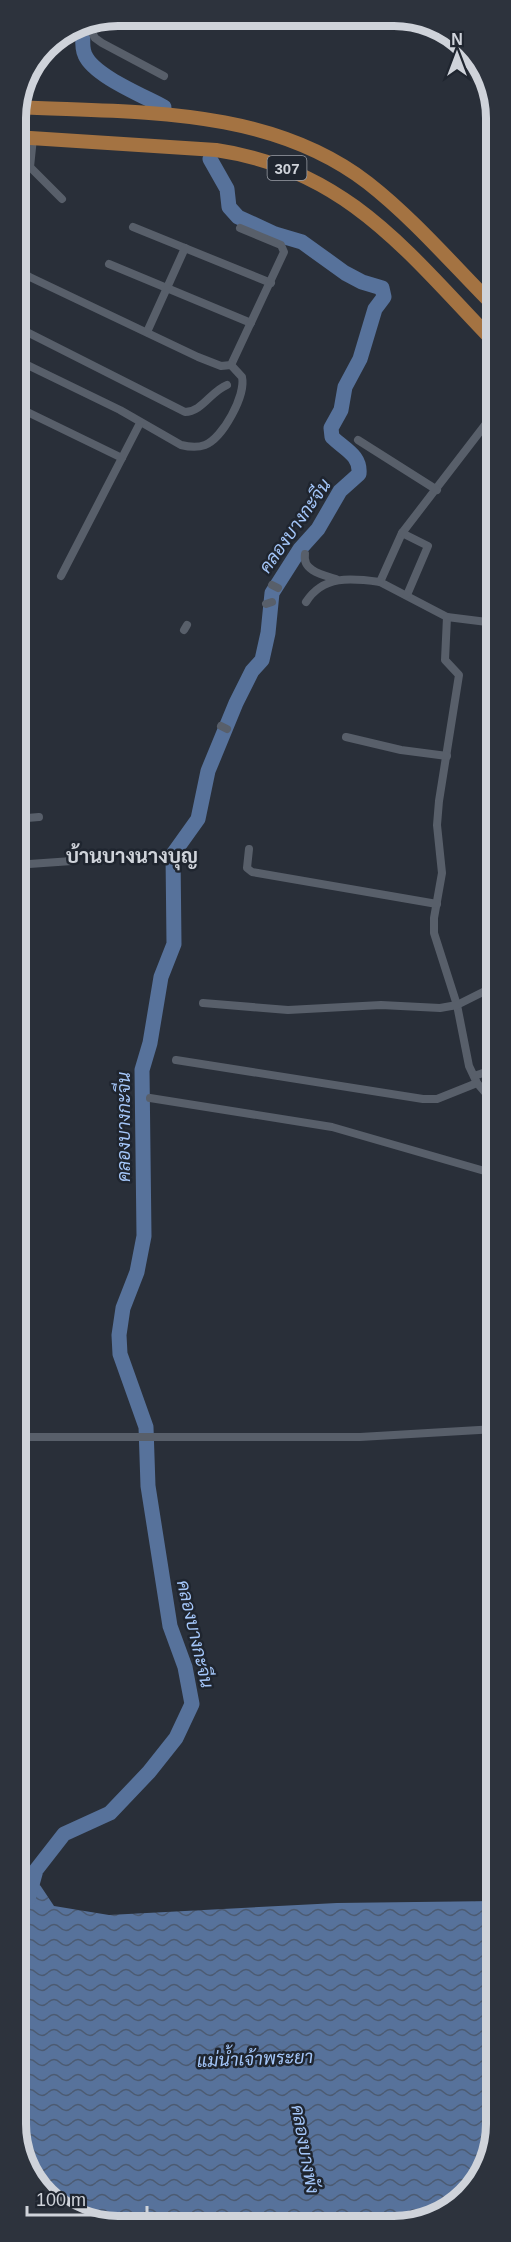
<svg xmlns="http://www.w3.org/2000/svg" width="511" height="2242" font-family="Helvetica,Sarabun,sans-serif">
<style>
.water{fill:url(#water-waves)}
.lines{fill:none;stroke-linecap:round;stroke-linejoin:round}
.river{stroke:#57729b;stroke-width:15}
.minor{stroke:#585f6a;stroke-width:8}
.primary{stroke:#a47342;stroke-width:14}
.labels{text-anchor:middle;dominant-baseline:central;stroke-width:5;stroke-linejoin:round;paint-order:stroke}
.shield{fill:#1f252f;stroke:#9a9fa7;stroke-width:1.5}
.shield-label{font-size:15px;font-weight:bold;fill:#cfd3da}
.water-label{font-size:18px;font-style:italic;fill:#a4c6f9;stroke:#1f252f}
.quarter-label{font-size:20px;font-weight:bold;fill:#cfd3da;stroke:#1f252f}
.rim{fill:none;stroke:#cfd3da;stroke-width:8}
</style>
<defs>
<pattern id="water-waves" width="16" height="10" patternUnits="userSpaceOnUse" patternTransform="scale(1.5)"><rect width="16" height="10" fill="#57729b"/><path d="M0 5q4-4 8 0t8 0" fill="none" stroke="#4c5b72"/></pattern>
</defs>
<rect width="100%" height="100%" fill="#292f39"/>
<path class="water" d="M27 1880 38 1882 54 1906 109 1915 337 1903 496 1901V2131L466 2197 407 2226 97 2225 41 2192 16 2138V1893Z"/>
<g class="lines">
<g class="river">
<path d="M82 23C85 33 80 45 85 55 94 76 144 96 164 107"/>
<path d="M28 1899 36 1870 64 1834 110 1813 149 1772 176 1738 192 1704 185 1667 170 1626 148 1486 146 1427 120 1354 119 1335 123 1308 137 1272 144 1236 142 1070 150 1043 161 977 174 944 173 854 198 819 208 771 236 703 252 671 262 660 268 633 272 593 300 549 318 529 340 491 359 474C361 455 344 449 332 437L331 428 341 410 345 387 360 359 375 309 384 297 382 288 362 282 345 273 302 242 275 234 238 217 229 207 227 189 210 159"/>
</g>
<g class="minor">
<path d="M87 23 95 38 102 43 164 76"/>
<path d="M41 55 57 37"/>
<path d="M15 166 30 167 33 138"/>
<path d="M30 167 62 199"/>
<path d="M133 227 271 283"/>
<path d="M109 264 251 323"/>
<path d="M15 270 198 357 221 366 231 365 284 252 281 245 240 228"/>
<path d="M15 285 28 276"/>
<path d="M15 326 185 412C202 412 211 391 227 385"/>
<path d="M147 332 185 248"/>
<path d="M15 359 120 410 181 445C189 447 197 448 205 445 223 438 246 395 242 377L231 365"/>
<path d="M15 406 122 458"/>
<path d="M495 412 402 533 380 582 447 617 495 623"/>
<path d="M358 440 437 490"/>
<path d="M402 533 428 546 407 595"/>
<path d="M305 554C302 571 323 575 336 579"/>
<path d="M61 576 140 423"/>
<path d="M272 585 278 588"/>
<path d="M306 602C323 575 351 578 380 582"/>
<path d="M266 604 272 602"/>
<path d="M447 617 445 660 459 675 439 801 437 825 442 873 434 918V933L457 1005 469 1066 477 1083 495 1104"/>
<path d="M15 626 26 625"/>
<path d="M184 630 187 625"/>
<path d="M221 726 227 729"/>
<path d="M346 737 401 750 447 756"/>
<path d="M15 819 39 817"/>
<path d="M249 849 247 868 252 872 437 904"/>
<path d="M15 865 72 861"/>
<path d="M203 1003 288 1010 381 1005 440 1008 457 1005 495 986"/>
<path d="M176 1060 423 1099H437L477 1083"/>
<path d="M474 1076 495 1069"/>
<path d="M150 1098 332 1127 495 1174"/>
<path d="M16 1437H360L496 1429"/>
</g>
<g class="primary">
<path d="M17 107C137 113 268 106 368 183 414 219 454 266 495 307"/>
<path d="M15 137 216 150C347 169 409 254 495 343"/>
</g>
</g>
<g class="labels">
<rect class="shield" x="267.5" y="156" width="39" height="24" rx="4.5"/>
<g class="shield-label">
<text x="287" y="168">307</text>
</g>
<g class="water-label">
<text transform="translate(295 526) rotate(-55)">คลองบางกะจีน</text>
<text transform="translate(124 1127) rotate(-90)">คลองบางกะจีน</text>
<text transform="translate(195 1634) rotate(77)">คลองบางกะจีน</text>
<text transform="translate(255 2059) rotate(-2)">แม่น้ำเจ้าพระยา</text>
<text transform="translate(305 2149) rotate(80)">คลองบางพัง</text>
</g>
<g class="quarter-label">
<text x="132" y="856">บ้านบางนางบุญ</text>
</g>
</g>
<path d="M0 0H511V2242H0ZM118 26H394A92 92 0 0 1 486 118V2124A92 92 0 0 1 394 2216H118A92 92 0 0 1 26 2124V118A92 92 0 0 1 118 26Z" fill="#2d333d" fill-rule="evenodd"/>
<path class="rim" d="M118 26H394A92 92 0 0 1 486 118V2124A92 92 0 0 1 394 2216H118A92 92 0 0 1 26 2124V118A92 92 0 0 1 118 26Z"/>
<g transform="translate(457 54)" stroke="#1f252f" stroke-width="4.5" paint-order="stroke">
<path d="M0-4.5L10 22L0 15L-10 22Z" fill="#cfd3da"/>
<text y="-9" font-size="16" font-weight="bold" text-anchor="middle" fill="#cfd3da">N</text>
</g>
<path d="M27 2206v9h120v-9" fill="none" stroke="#cfd3da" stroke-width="3"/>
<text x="36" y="2206" font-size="18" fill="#cfd3da" stroke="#1f252f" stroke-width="4.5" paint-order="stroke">100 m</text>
</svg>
